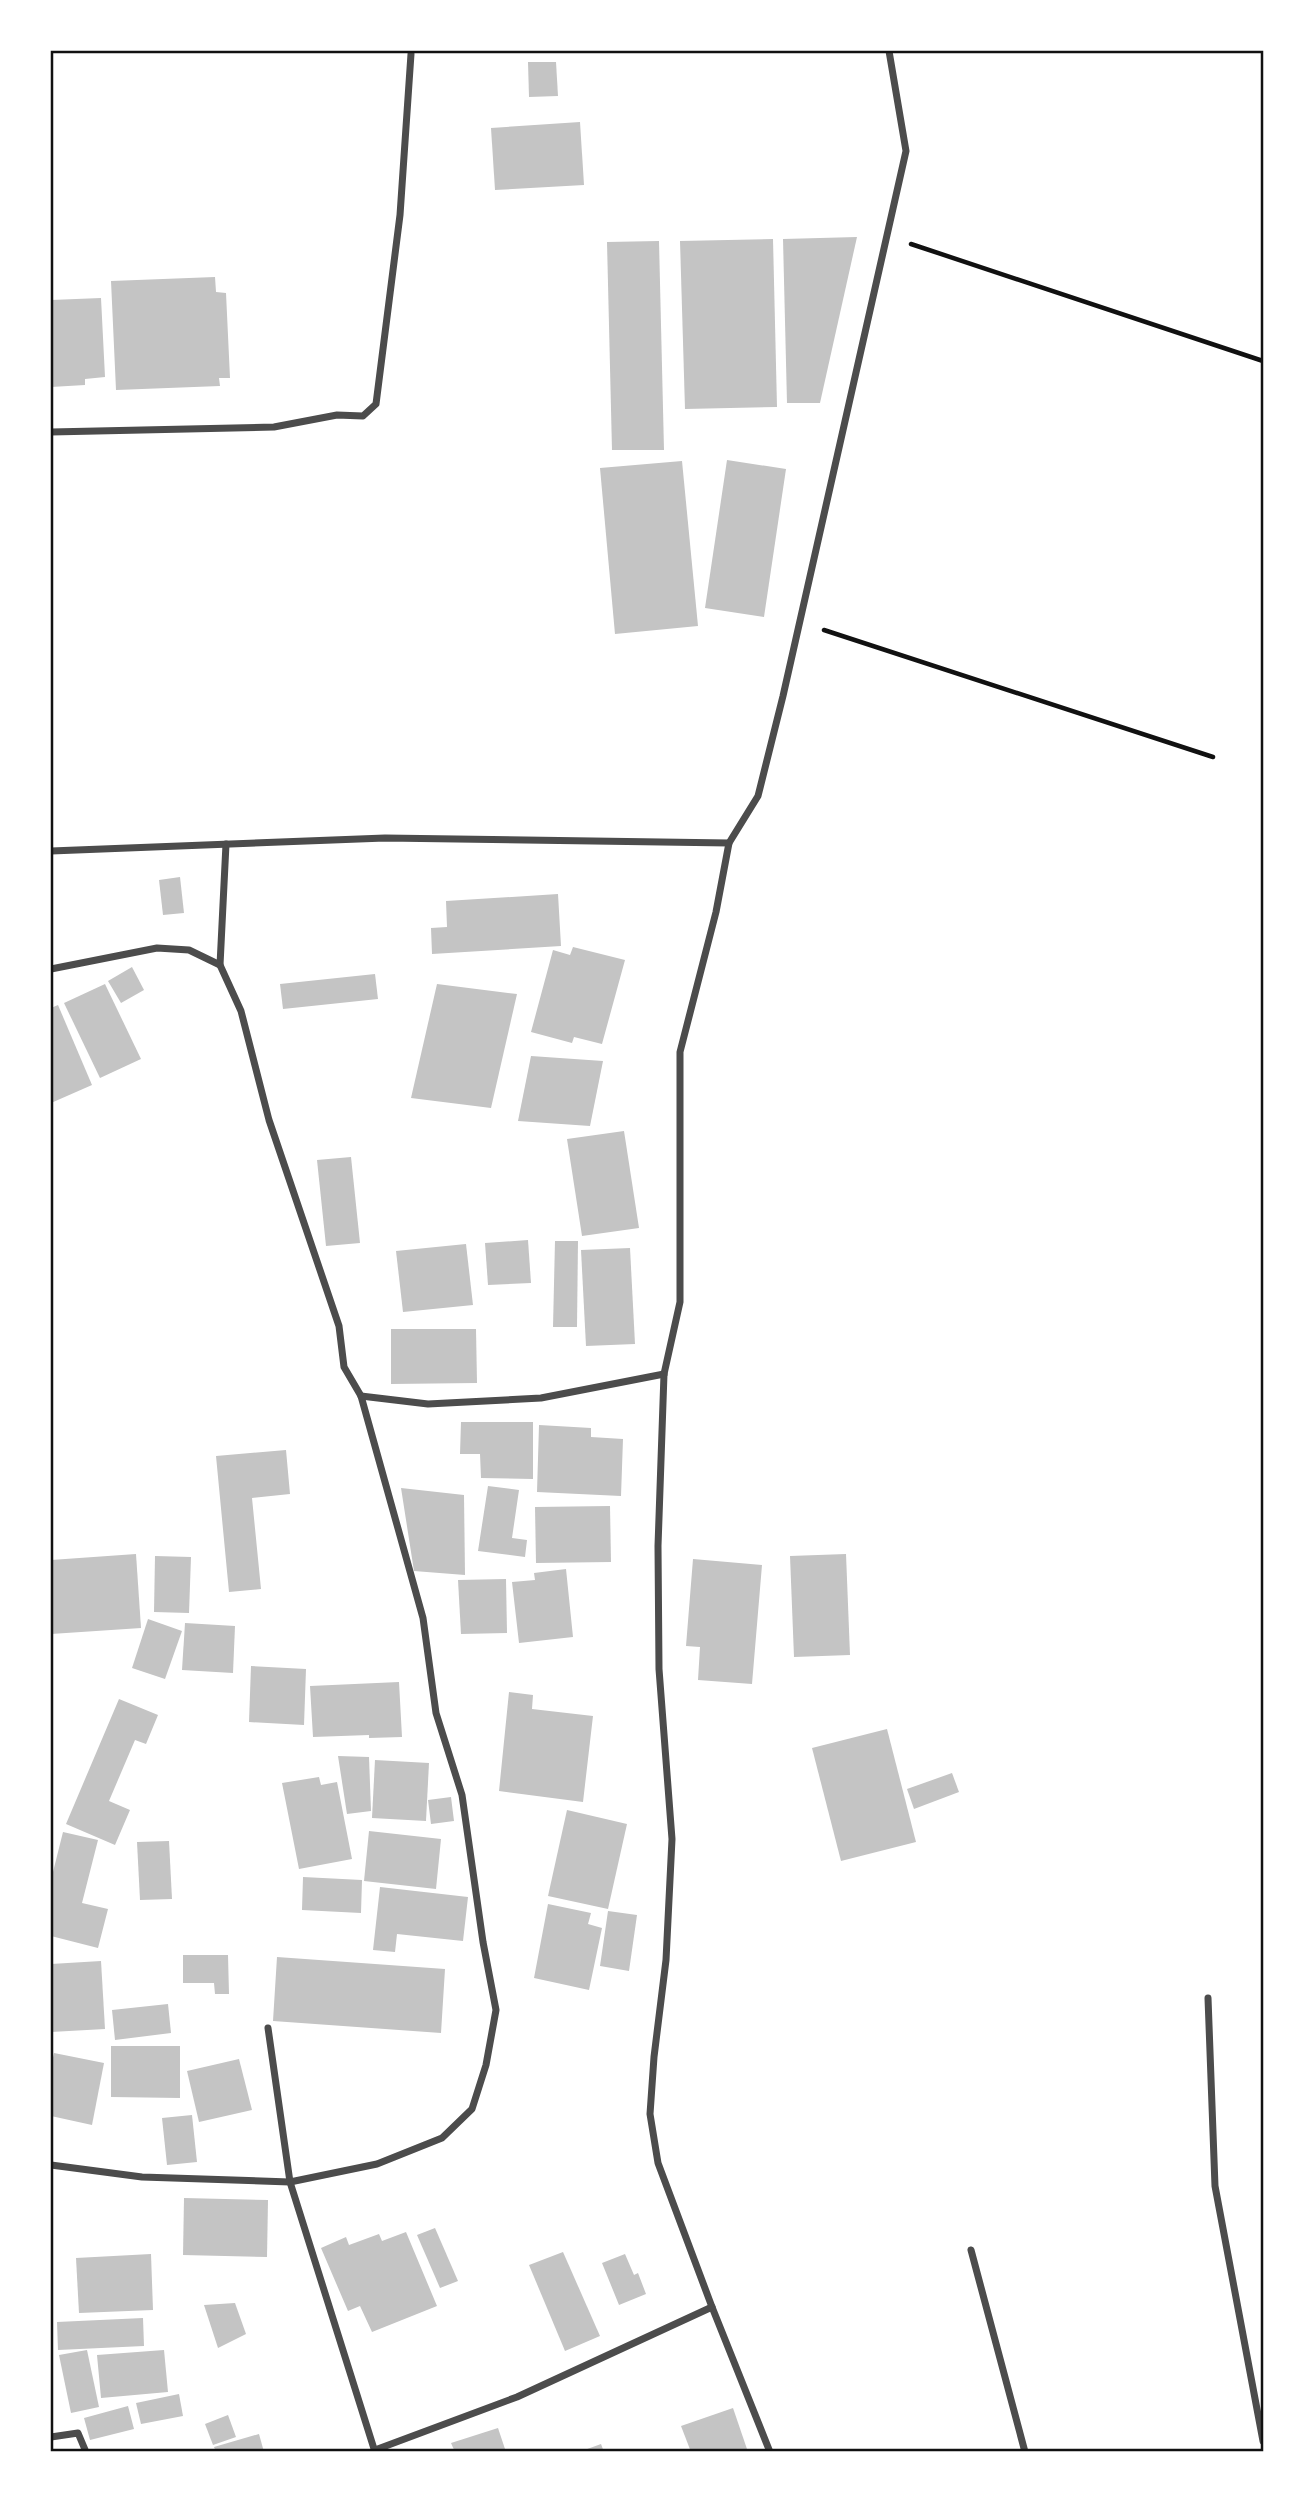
<svg xmlns="http://www.w3.org/2000/svg" width="1314" height="2503" font-family="Roboto,sans-serif">
<style>
.building{fill:#c4c4c4}
.lines{fill:none;stroke-linecap:round;stroke-linejoin:round}
.path{stroke:#111;stroke-width:4.5}
.minor{stroke:#4c4c4c;stroke-width:7}
.neatline{fill:none;stroke:#111;stroke-width:2.5}
</style>
<rect width="100%" height="100%" fill="#fff"/>
<g class="building">
<path d="M528 62H556L558 96 529 97Z"/>
<path d="M580 122 584 185 495 190 491 128Z"/>
<path d="M857 237 820 403H787L783 239Z"/>
<path d="M773 239 777 407 685 409 680 241Z"/>
<path d="M659 241 664 450H612L607 242Z"/>
<path d="M215 277 216 292 226 293 230 378H219L220 386 116 390 111 281Z"/>
<path d="M101 298 105 377 85 379V385L51 387V300Z"/>
<path d="M727 460 786 469 764 617 705 608Z"/>
<path d="M682 461 698 626 615 634 600 468Z"/>
<path d="M180 877 184 913 163 915 159 880Z"/>
<path d="M558 894 561 946 432 954 431 928 447 927 446 901Z"/>
<path d="M573 947 625 960 602 1044 574 1037 572 1043 531 1032 553 950 570 955Z"/>
<path d="M132 967 144 990 121 1003 108 981Z"/>
<path d="M375 974 378 999 283 1009 280 984Z"/>
<path d="M105 984 141 1059 100 1078 64 1003Z"/>
<path d="M437 984 517 994 491 1108 411 1098Z"/>
<path d="M58 1005 92 1085 51 1103V1008Z"/>
<path d="M531 1056 603 1061 590 1126 518 1121Z"/>
<path d="M624 1131 639 1228 582 1236 567 1139Z"/>
<path d="M351 1157 360 1243 326 1246 317 1160Z"/>
<path d="M528 1240 531 1283 488 1285 485 1243Z"/>
<path d="M555 1241H578L577 1327H553Z"/>
<path d="M466 1244 473 1305 403 1312 396 1251Z"/>
<path d="M630 1248 635 1344 586 1346 581 1250Z"/>
<path d="M391 1329H476L477 1383 391 1384Z"/>
<path d="M461 1422H533V1479L481 1478 480 1454H460Z"/>
<path d="M539 1425 591 1428V1437L623 1439 621 1496 537 1492Z"/>
<path d="M286 1450 290 1494 252 1498 261 1589 229 1592 216 1456Z"/>
<path d="M488 1486 519 1490 512 1538 527 1540 525 1557 478 1551Z"/>
<path d="M401 1488 464 1495 465 1575 414 1571Z"/>
<path d="M610 1506 611 1562 536 1563 535 1507Z"/>
<path d="M136 1554 141 1628 51 1634V1560Z"/>
<path d="M846 1554 850 1655 794 1657 790 1556Z"/>
<path d="M155 1556 191 1557 189 1613 154 1612Z"/>
<path d="M693 1559 762 1565 752 1684 698 1680 700 1647 686 1646Z"/>
<path d="M566 1569 573 1637 519 1643 512 1582 535 1580 534 1573Z"/>
<path d="M506 1579 507 1633 461 1634 458 1580Z"/>
<path d="M148 1619 182 1631 165 1679 132 1668Z"/>
<path d="M185 1623 235 1626 233 1673 182 1670Z"/>
<path d="M251 1666 306 1669 304 1725 249 1722Z"/>
<path d="M399 1682 402 1737 369 1738V1735L313 1737 310 1686Z"/>
<path d="M509 1692 533 1695 532 1709 593 1716 583 1802 499 1791Z"/>
<path d="M119 1699 158 1715 146 1744 135 1740 109 1801 130 1810 115 1845 66 1824Z"/>
<path d="M887 1729 916 1842 841 1861 812 1748Z"/>
<path d="M338 1756 369 1757 371 1811 347 1814Z"/>
<path d="M375 1760 429 1763 426 1821 372 1818Z"/>
<path d="M952 1773 959 1792 914 1809 907 1789Z"/>
<path d="M319 1777 321 1785 337 1782 352 1859 299 1869 282 1783Z"/>
<path d="M451 1797 454 1821 431 1824 428 1800Z"/>
<path d="M567 1810 627 1824 608 1909 548 1896Z"/>
<path d="M369 1831 441 1839 436 1889 364 1881Z"/>
<path d="M63 1832 98 1840 82 1903 108 1909 98 1948 51 1936V1880Z"/>
<path d="M169 1841 172 1899 140 1900 137 1842Z"/>
<path d="M303 1877 362 1880 361 1913 302 1910Z"/>
<path d="M380 1887 468 1897 463 1941 397 1934 395 1952 373 1950Z"/>
<path d="M548 1904 591 1913 588 1924 602 1928 589 1990 534 1978Z"/>
<path d="M608 1911 637 1915 629 1971 600 1966Z"/>
<path d="M183 1955H228L229 1994H215L214 1983H183Z"/>
<path d="M277 1957 445 1969 441 2033 273 2021Z"/>
<path d="M101 1961 105 2029 51 2032V1964Z"/>
<path d="M168 2004 171 2033 115 2040 112 2010Z"/>
<path d="M111 2046H180V2098L111 2097Z"/>
<path d="M54 2053 104 2063 92 2125 51 2116V2067Z"/>
<path d="M239 2059 252 2110 199 2122 187 2071Z"/>
<path d="M192 2115 197 2162 167 2165 162 2118Z"/>
<path d="M184 2198 268 2200 267 2257 183 2255Z"/>
<path d="M435 2228 458 2281 440 2288 417 2235Z"/>
<path d="M406 2232 437 2306 372 2332 360 2306 348 2311 321 2248 346 2237 349 2245 379 2234 382 2241Z"/>
<path d="M563 2252 600 2336 565 2351 529 2265Z"/>
<path d="M151 2254 153 2310 79 2313 76 2258Z"/>
<path d="M625 2254 634 2275 638 2273 646 2294 619 2305 602 2263Z"/>
<path d="M235 2303 246 2334 218 2348 204 2305Z"/>
<path d="M143 2318 144 2346 58 2350 57 2322Z"/>
<path d="M87 2350 99 2407 71 2413 59 2355Z"/>
<path d="M164 2350 168 2392 101 2398 97 2355Z"/>
<path d="M179 2394 183 2416 141 2424 136 2403Z"/>
<path d="M128 2406 134 2429 90 2440 84 2418Z"/>
<path d="M733 2408 748 2452H691L681 2426Z"/>
<path d="M228 2415 236 2437 213 2445 205 2424Z"/>
<path d="M498 2428 506 2452H455L451 2443Z"/>
<path d="M259 2434 264 2452H216L214 2447Z"/>
<path d="M601 2444 604 2452H579Z"/>
</g>
<g class="lines">
<g class="path">
<path d="M911 244 1263 361"/>
<path d="M824 630 1213 757"/>
</g>
<g class="minor">
<path d="M51 432 274 427 337 415 363 416 376 404 400 215 411 54"/>
<path d="M51 851 385 838 729 843"/>
<path d="M220 965 226 844"/>
<path d="M51 969 157 948 189 950 220 965 241 1011 269 1120 339 1326 344 1367 361 1396 423 1618 436 1713 462 1795 483 1942 496 2010 486 2065 472 2109 442 2138 377 2164 290 2182 142 2177 51 2165"/>
<path d="M361 1396 428 1404 541 1398 664 1374"/>
<path d="M1208 1998 1215 2186 1263 2441"/>
<path d="M268 2028 290 2182 375 2452"/>
<path d="M971 2250 1025 2452"/>
<path d="M51 2437 78 2433 86 2452"/>
<path d="M375 2450 517 2397 712 2307"/>
<path d="M770 2452 712 2307 658 2163 650 2114 654 2057 666 1960 672 1839 659 1669 658 1546 664 1374 680 1302V1052L716 912 729 843 758 796 783 696 906 151 889 51"/>
</g>
</g>
<rect width="1314" height="2503" fill="none" stroke="#ffffff" stroke-width="105"/>
<rect x="52" y="52" width="1210" height="2398" class="neatline"/>
</svg>
